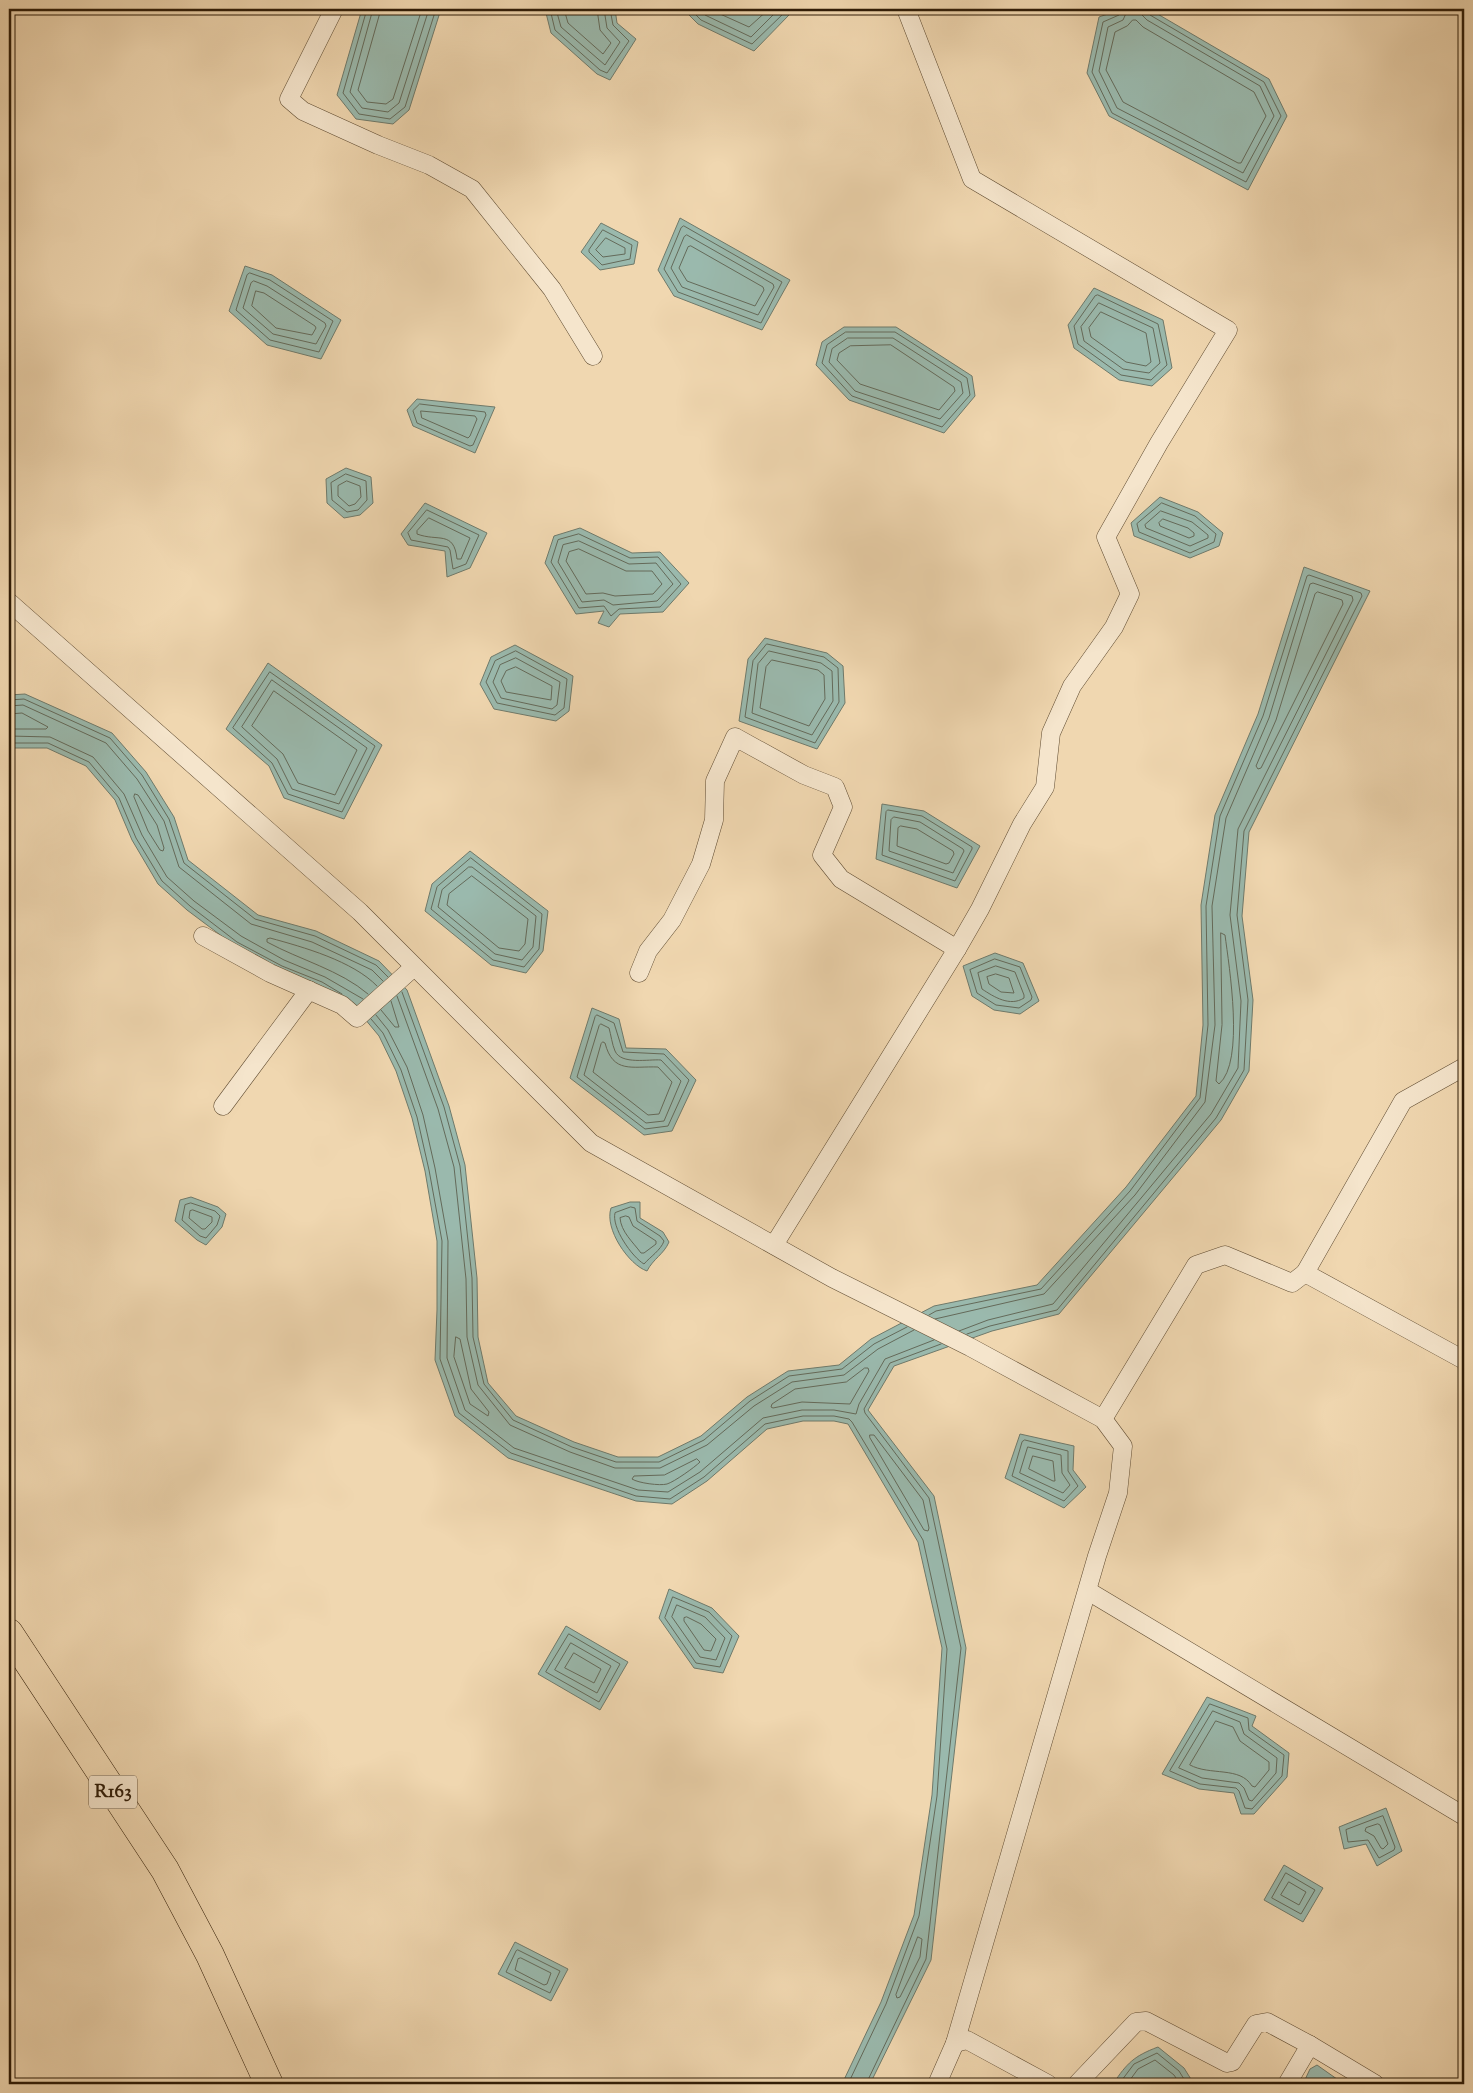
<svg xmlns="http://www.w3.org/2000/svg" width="1473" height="2093" font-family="'Sorts Mill Goudy',serif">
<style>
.water{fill:#9ab9ad;stroke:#6f7a6b}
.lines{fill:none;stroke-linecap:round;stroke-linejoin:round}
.shore{stroke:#646a5a;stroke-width:1}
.street-casing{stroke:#5f4b31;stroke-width:19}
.primary-casing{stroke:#2f1c07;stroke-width:29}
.street{stroke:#f5e5cc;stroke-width:18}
.primary{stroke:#f0d7b0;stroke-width:28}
.labels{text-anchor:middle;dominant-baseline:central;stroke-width:5;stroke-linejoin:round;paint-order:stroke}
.shield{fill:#f5e5cc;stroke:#6a5842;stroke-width:1}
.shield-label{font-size:19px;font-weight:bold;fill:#2f1c07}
</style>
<rect width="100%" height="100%" fill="#f0d7b0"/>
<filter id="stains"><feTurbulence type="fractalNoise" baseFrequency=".004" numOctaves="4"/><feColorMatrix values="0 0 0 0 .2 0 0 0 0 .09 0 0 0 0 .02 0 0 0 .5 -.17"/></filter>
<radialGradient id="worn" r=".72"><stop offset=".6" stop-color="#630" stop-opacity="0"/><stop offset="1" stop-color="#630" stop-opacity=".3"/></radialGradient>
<g class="water">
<path d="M362 9H441L409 110 393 124 356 119 337 95Z"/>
<path d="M545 9H615L617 23 636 39 610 80 597 74 551 33Z"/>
<path d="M683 9H791L789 15 754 51 698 24Z"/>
<path d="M1122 9H1149L1269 79 1287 116 1248 190 1109 116 1087 73 1099 17Z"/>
<path d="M680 218 790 280 762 330 674 296 658 270Z"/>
<path d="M601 223 638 242 634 264 600 270 581 252Z"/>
<path d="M245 266 272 275 341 320 321 359 267 345 229 311Z"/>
<path d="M1094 288 1163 320 1172 368 1152 386 1119 380 1074 348 1068 325Z"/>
<path d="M844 327H896L972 376 975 396 944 433 849 400 816 365 822 342Z"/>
<path d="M417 399 495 407 475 453 413 426 407 410Z"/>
<path d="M346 468 371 477 373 503 360 515 344 518 327 503 326 479Z"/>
<path d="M1160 497 1198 512 1223 533 1219 546 1190 558 1134 536 1131 523Z"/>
<path d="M425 503 487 533 470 568 447 577 445 551 408 545 401 534Z"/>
<path d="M580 528 632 553 660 552 689 583 663 612 620 614 609 627 598 623 604 611 576 614 545 563 554 536Z"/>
<path d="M1304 567 1370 591 1249 832 1242 916 1253 1000 1249 1071 1221 1120 1059 1314 992 1331 894 1366 868 1410 934 1496 966 1648 931 1960 870 2084H842L881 2002 914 1915 932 1795 942 1648 918 1542 848 1424 834 1421H803L767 1429 707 1481 672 1504 636 1501 508 1458 455 1416 435 1360 437 1310V1241L425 1171 412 1118 396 1071 379 1036 355 1007 235 946 187 910 158 884 132 840 115 800 86 766 47 748H9V695L25 694 112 733 146 772 174 817 188 860 258 915 316 931 379 961 407 990 449 1106 465 1165 477 1278 478 1337 488 1383 516 1416 574 1442 618 1457H658L701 1436 747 1397 788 1371 839 1365 871 1339 934 1306 1037 1285 1126 1187 1196 1096 1203 1025 1201 905 1215 815 1258 714Z"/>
<path d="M765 638 827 653 843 666 845 703 817 749 739 721 748 659Z"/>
<path d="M515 645 573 676 569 711 556 721 494 709 480 684 491 657Z"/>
<path d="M268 663 382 745 344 819 284 798 269 766 226 729Z"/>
<path d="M882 804 924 811 980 846 957 888 876 859Z"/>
<path d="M470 851 548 911 543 951 526 973 491 965 425 911 432 884Z"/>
<path d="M995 953 1023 963 1039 1001 1020 1014 994 1010 972 996 963 966Z"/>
<path d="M592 1008 619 1019 626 1048 666 1049 696 1080 672 1131 644 1135 570 1078Z"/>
<path d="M191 1197 218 1207 226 1214 222 1227 206 1245 197 1240 175 1221 180 1200Z"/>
<path d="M630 1202H640V1218L663 1232 669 1242C664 1254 653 1259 647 1271 629 1265 604 1229 611 1208Z"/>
<path d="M1020 1434 1074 1446 1073 1470 1086 1487 1064 1508 1005 1478Z"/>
<path d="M669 1589 712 1608 739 1636 723 1673 694 1668 659 1618Z"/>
<path d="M566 1626 628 1662 600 1710 538 1674Z"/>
<path d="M1207 1697 1256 1716 1252 1726 1289 1753 1287 1777 1254 1814H1241L1234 1793 1199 1789 1162 1774Z"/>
<path d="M1386 1808 1402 1851 1377 1866 1366 1844 1344 1849 1339 1827Z"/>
<path d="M1284 1865 1323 1888 1303 1922 1264 1900Z"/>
<path d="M515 1942 568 1969 551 2001 498 1974Z"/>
<path d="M1158 2047 1184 2068 1194 2084H1113C1127 2063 1134 2056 1158 2047Z"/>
<path d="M1317 2065 1344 2084H1303L1310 2069Z"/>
</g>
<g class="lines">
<g class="shore">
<path d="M367 9 343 93 359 114 390 119 405 107 436 9"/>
<path d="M373 9 350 92 362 108 388 112 399 103 429 9"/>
<path d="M381 9 358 90 367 102 386 104 393 99 422 9"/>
<path d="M550 9 555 30 600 70 607 73 629 41 613 25 610 9"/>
<path d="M556 9 561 27 605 65 620 42 607 28 604 9"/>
<path d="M564 9 568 23 603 54 611 43 600 30 597 9"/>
<path d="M690 9 701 20 752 44 784 13 786 9"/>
<path d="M699 9 705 15 751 37 779 9"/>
<path d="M709 9 749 27 769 9"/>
<path d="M1121 9 1119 15 1103 22 1092 72 1112 113 1246 182 1281 116 1264 82 1150 15 1147 9"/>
<path d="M1128 9 1123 20 1108 27 1099 71 1117 108 1243 173 1274 116 1260 86 1147 20 1142 15 1141 9"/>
<path d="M1133 20H1136L1143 27 1254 92 1266 116 1241 163H1238L1123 102 1106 70 1115 32 1127 26Z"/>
<path d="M684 226 782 282 761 323 678 292 664 269 681 228Z"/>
<path d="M603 230 632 245 630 259 602 265 589 252V250Z"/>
<path d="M687 235 773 284 774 287 758 315 682 287 671 268 684 237Z"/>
<path d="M606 238 625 248V254L603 257 596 250Z"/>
<path d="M691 246 763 287 764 290 755 306 687 281 679 268 688 247Z"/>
<path d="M250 273 270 280 333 321 319 352 270 340 236 310 247 275Z"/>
<path d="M254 281 267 286 325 323 326 326 316 344 273 334 243 308 251 283Z"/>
<path d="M256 291 264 293 315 326 316 328 312 335 276 328 252 306Z"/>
<path d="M1098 295 1158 324 1167 365 1151 380 1121 375 1078 344 1074 326 1095 296Z"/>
<path d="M1099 303 1153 328 1160 363 1149 373 1123 369 1084 341 1081 327Z"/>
<path d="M1101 312 1146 333 1151 362 1146 366 1126 362 1091 337 1089 328Z"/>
<path d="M846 332H895L967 378 970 395 942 427 852 396 822 363 827 345Z"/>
<path d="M848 338H893L961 382 963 393 940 419 855 391 829 362 832 349Z"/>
<path d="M891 345 954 387 955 391 939 410 860 384 837 360 839 353 850 346Z"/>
<path d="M420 404 485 412 486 415 473 445 470 446 417 423 413 411Z"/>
<path d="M421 411 475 416 477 419 470 436 468 438 422 418Z"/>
<path d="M346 474 366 481 367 500 358 510 347 512 332 500 331 483Z"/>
<path d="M347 481 360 486 361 497 355 504 349 506 338 496V486Z"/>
<path d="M1162 503 1195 516 1216 534 1214 542 1190 553 1139 532 1137 524Z"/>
<path d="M427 510 479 535 466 564 453 569 450 550 448 547 411 540 408 533Z"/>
<path d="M1161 511 1192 522 1208 535V538L1190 546 1146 528 1145 525Z"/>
<path d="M429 518 470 538 461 559H457C454 530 438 542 417 534V531Z"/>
<path d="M1163 519 1188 528 1194 533V536L1189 538 1160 526 1159 523Z"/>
<path d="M579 534 630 558 658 557 681 584 660 607 619 609 611 616 604 606 579 608 551 562 558 540Z"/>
<path d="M579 541 629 564 656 563 673 584 657 601 613 605 604 600 582 602 558 562 563 545Z"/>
<path d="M579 549 626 571H652L662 584 653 594 615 596 603 593 586 594 566 561 569 552Z"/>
<path d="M1318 592 1342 600 1343 604 1261 768 1258 769 1256 766 1276 720 1315 594Z"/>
<path d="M767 644 824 657 838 668 839 702 815 743 745 717 753 661Z"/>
<path d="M516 651 567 679 564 708 555 715 497 703 486 682 495 661Z"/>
<path d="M769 651 821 663 832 671 833 701 812 735 752 713 758 664Z"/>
<path d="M516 658 560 682 557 705 552 709 501 698 493 682 500 665Z"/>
<path d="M772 660 818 670 824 675 825 699 809 726 760 708 766 667Z"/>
<path d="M516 667 552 686 551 700 506 692 501 681 506 671Z"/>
<path d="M270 672 375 746 342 812 288 794 272 763 233 728Z"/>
<path d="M272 680 367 748 339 804 292 789 277 759 242 727Z"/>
<path d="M274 691 357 750 335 795 298 783 283 754 252 726Z"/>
<path d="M9 700 24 699 110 738 142 775 169 819 184 863 255 919 315 936 376 965 388 977"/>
<path d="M9 706 23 705 106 743 137 779 164 821 179 867 251 924 312 942 372 970 383 981"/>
<path d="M9 714 22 713 48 727 46 729H9"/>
<path d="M9 736 50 737 93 757 124 794 142 835 167 877 194 901 241 936 284 960 325 977 363 999"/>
<path d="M9 743H48L89 762 119 798 136 838 162 881 190 906 237 942 282 966 322 982 342 994"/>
<path d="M135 794 138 795 157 825 164 848 163 851 160 850 148 831 134 797Z"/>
<path d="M888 810 922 816 972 847V849L955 881 882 855 886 812Z"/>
<path d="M894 817 920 822 963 849 964 851 953 873 889 851 891 820Z"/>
<path d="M901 826 917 829 953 851 954 854 949 863 946 864 897 846 898 828Z"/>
<path d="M471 858 542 914 539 949 524 967 493 960 431 909 437 887Z"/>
<path d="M469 867H472L536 916 533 947 522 960 495 954 438 907 442 890Z"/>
<path d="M472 876 528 919 525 944 519 951 499 948 447 905 449 894Z"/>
<path d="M1221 933 1225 935C1229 966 1245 1062 1219 1084L1216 1081 1222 1025Z"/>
<path d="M995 959 1020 967 1032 997 1031 1000 1019 1008 996 1005 977 993 970 970Z"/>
<path d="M996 966 1015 972 1024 995V998C1010 1007 994 997 982 989L978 973Z"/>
<path d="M996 974 1009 978 1014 993 1001 992 989 984 987 977Z"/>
<path d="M402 992 444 1107 460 1166 472 1278 473 1337 484 1384 513 1420 572 1447 616 1462H659L704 1440 750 1401 789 1376 842 1369 874 1344 907 1327"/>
<path d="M368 994C340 970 300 960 267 942V939L270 938C303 947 353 961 377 986"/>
<path d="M397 996 438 1109 454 1167 466 1279 467 1337 478 1385 510 1425 570 1452 615 1468H660L707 1445 754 1406 792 1382 844 1375 878 1349 914 1330"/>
<path d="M381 1010 395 1027H399L391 1001"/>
<path d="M376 1015 388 1030 407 1067 423 1115 435 1168 448 1241 447 1358 465 1410 514 1448 638 1490 668 1492 700 1472 763 1418 802 1410H834L856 1414 859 1404 885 1359 934 1340"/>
<path d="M597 1015 614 1023 623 1052 664 1054 689 1080 668 1126 645 1129 577 1077 595 1017Z"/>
<path d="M371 1019 383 1033 401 1070 417 1117 429 1170 442 1241 440 1359 459 1413 511 1453 636 1496 670 1499 704 1477 765 1424 803 1416H834L849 1419 852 1422 923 1540 947 1649 937 1796 919 1916 886 2004 848 2084"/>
<path d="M601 1024 609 1028C611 1035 612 1044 615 1051 621 1065 649 1059 661 1060L681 1081 664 1121 646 1123 584 1075 599 1026Z"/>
<path d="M603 1042 605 1043C613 1074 632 1066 658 1067L672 1082 659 1114 648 1115 593 1072 601 1044Z"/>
<path d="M191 1203 215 1211 220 1216 217 1225 206 1238 200 1236 182 1220 185 1205Z"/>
<path d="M631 1207 635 1208 637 1221 660 1236 664 1241C661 1250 650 1257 644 1264 632 1257 611 1227 615 1213Z"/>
<path d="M193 1210 212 1217V1222L205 1229H202L189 1218 190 1211Z"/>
<path d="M626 1216 629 1217 633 1226 656 1241V1244L644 1253H641C633 1242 621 1232 620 1218Z"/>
<path d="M929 1315 936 1311 1041 1289 1130 1191 1200 1098 1208 1025 1206 906 1220 816 1263 716 1307 576 1309 575 1361 593 1362 596 1244 831 1237 915 1248 1000 1244 1070 1216 1118 1057 1310 990 1326 967 1334"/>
<path d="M935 1319 1044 1294 1135 1195 1205 1102 1215 1025 1212 906 1226 818 1269 718 1310 584 1313 583 1352 596 1353 600 1238 829 1230 915 1241 1001 1238 1068 1211 1114 1053 1304 988 1320 959 1331"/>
<path d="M456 1337 460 1339 471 1389 489 1412 488 1416 470 1404 454 1357Z"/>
<path d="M865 1368H868L869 1371 850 1404 802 1402 773 1408 771 1407 772 1404 795 1389 846 1382Z"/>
<path d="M870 1435H874L923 1500 929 1528 928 1531 924 1530 870 1438Z"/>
<path d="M1025 1440 1068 1451V1471L1078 1486 1064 1501 1012 1476 1022 1442Z"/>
<path d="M1028 1447 1061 1455 1062 1473 1070 1485 1063 1493 1020 1473Z"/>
<path d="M1033 1456 1053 1461 1055 1481H1053L1029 1469Z"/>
<path d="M697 1459 700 1462C695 1467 674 1482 667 1484 660 1486 638 1483 632 1479L634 1476 664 1475Z"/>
<path d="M673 1597 709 1612 732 1636 720 1667 696 1663 665 1618Z"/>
<path d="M677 1605 705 1617 725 1638 716 1660 700 1657 672 1617Z"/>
<path d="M687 1617 701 1624 716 1639 711 1651 704 1650 684 1621V1618Z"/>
<path d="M569 1634 620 1664 599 1702 546 1672Z"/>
<path d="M571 1643 611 1666 597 1693 555 1670Z"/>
<path d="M574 1653 601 1669 594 1683 565 1668Z"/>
<path d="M1210 1704 1248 1718 1249 1730 1284 1755 1282 1776 1252 1809 1245 1808 1239 1791 1236 1788 1200 1784 1170 1771Z"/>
<path d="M1213 1711 1240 1722 1244 1734 1277 1758 1276 1773 1252 1801 1249 1800 1244 1788 1239 1783 1202 1778 1179 1768Z"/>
<path d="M1216 1721 1233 1727 1240 1741 1269 1762V1770L1255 1787 1252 1786C1240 1766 1210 1776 1190 1765Z"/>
<path d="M1383 1816 1395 1847 1394 1850 1379 1858 1368 1840 1348 1842 1346 1830Z"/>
<path d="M1378 1824 1380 1825 1388 1844 1383 1849 1381 1848 1374 1836 1365 1831 1366 1828Z"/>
<path d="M1286 1873 1315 1890 1301 1914 1272 1898Z"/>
<path d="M1289 1882 1306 1892 1299 1905 1281 1895Z"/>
<path d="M918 1937 922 1939 920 1957 900 1997 897 1998 896 1995Z"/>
<path d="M518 1950 560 1971 550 1993 506 1972 516 1951Z"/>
<path d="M521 1958 551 1973 547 1984 544 1985 515 1970 518 1959Z"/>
<path d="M866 2084 926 1959 961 1648 929 1498 865 1413 864 1409 890 1363 941 1344"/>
<path d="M1119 2084 1134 2064 1157 2053 1179 2071 1187 2084"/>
<path d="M1127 2084 1138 2069 1155 2060 1174 2075 1180 2084"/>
</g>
<g class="street-casing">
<g id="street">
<path d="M334 9 289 99 303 111 378 145 429 165 472 189 552 289 593 356"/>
<path d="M9 602 360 912 591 1143 832 1278 970 1347 1103 1419 1123 1446 1118 1493 1097 1556 955 2043 937 2084"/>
<path d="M203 936 270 973 342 1005 357 1018 414 967"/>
<path d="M639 973 648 951 672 920 701 864 714 820 715 781 735 737 804 775 835 787 843 807 822 855 841 879 957 949"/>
<path d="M223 1106 309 990"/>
<path d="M774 1245 957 949 980 909 1022 824 1045 787 1051 733 1072 686 1114 627 1130 594 1106 537 1159 443 1228 330 972 179 906 9"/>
<path d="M1305 1273 1403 1101 1464 1067"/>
<path d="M1103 1419 1196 1265 1225 1255 1292 1283 1305 1273 1464 1360"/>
<path d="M1088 1591 1464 1816"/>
<path d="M955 2043 967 2040 1048 2084"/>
<path d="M1310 2045 1375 2084"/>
<path d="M1077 2084 1136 2022 1146 2021 1227 2063 1232 2062 1256 2024 1267 2022 1310 2045 1287 2084"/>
</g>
</g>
<g class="primary-casing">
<path id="primary" d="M9 1633 165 1870 210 1955 269 2084"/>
</g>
<use href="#street" class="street"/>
<use href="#primary" class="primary"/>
</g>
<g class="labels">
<rect class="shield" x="89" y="1775.5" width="48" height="33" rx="4"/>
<g class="shield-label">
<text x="113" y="1792">R163</text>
</g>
</g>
<rect width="1473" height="2093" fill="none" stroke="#f0d7b0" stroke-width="30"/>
<rect x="10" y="10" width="1453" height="2073" fill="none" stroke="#2f1c07" stroke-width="2.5"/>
<rect x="15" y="15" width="1443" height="2063" fill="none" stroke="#2f1c07"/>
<rect width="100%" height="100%" filter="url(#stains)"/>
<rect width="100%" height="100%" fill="url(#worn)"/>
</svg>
